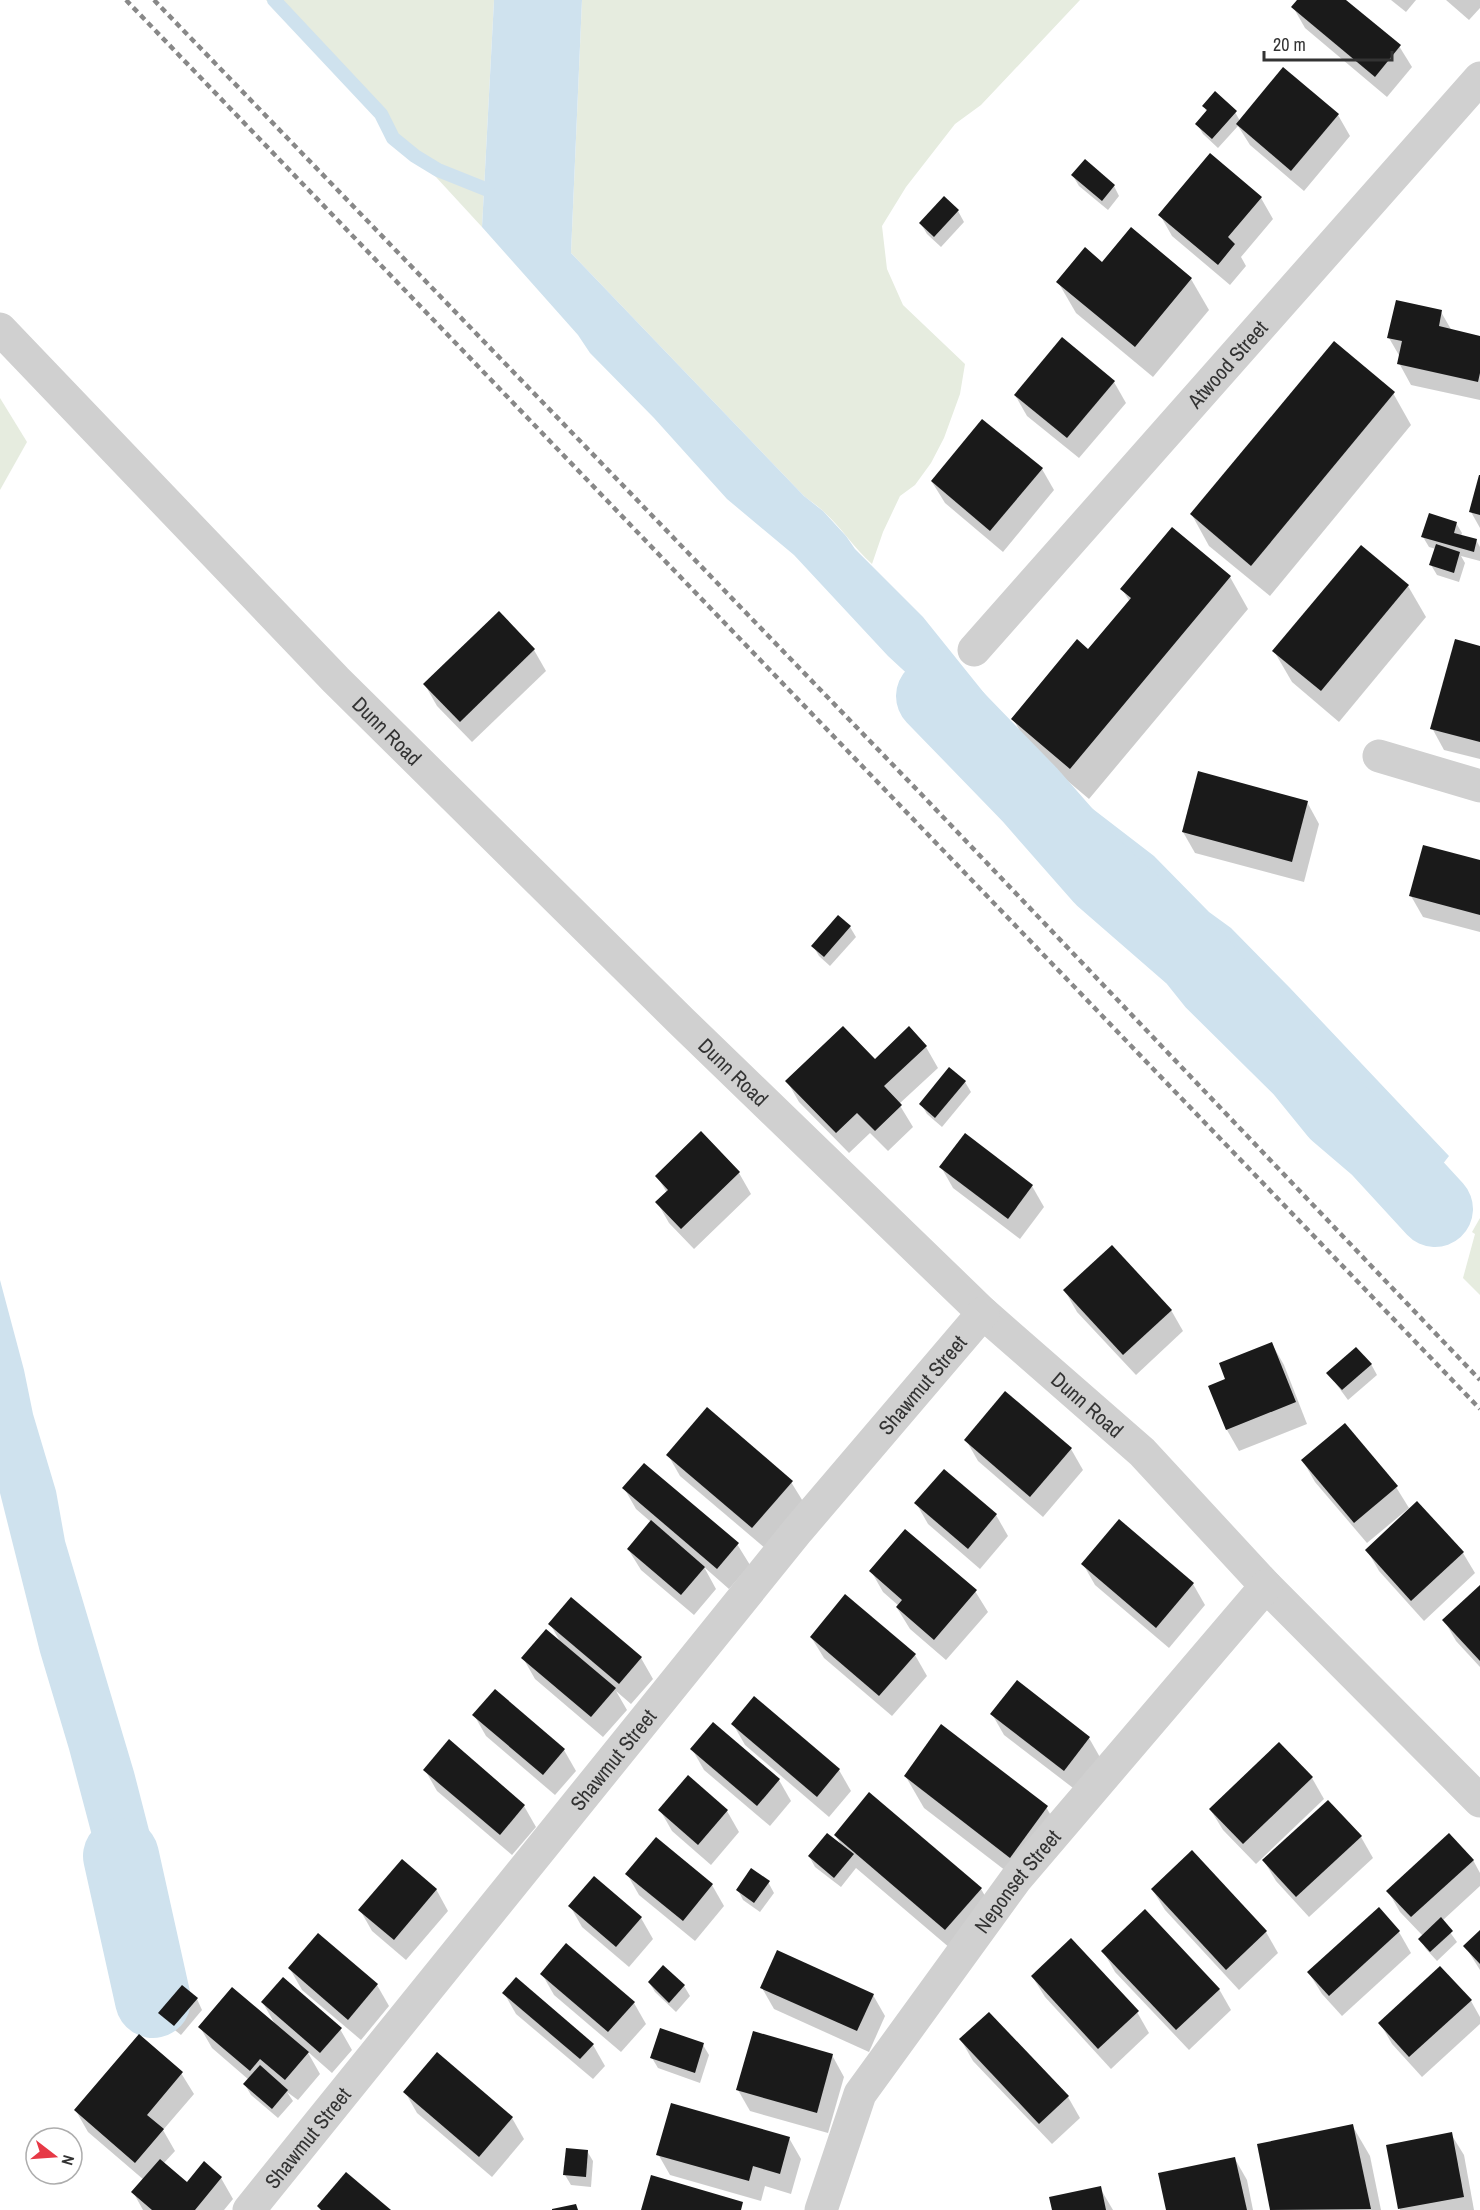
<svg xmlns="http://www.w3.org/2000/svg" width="1480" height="2210" font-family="'Archivo Narrow',sans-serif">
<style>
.green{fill:#e6ecdf}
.water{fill:#cfe2ee}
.shadow{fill:#0003}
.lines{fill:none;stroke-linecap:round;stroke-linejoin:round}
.stream{stroke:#cfe2ee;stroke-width:14}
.river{stroke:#cfe2ee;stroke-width:76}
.building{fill:#1a1a1a}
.minor{stroke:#d0d0d0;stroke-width:33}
.rail{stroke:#888;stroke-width:4.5;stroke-dasharray:6 4.5;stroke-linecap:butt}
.labels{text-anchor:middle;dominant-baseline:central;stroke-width:6;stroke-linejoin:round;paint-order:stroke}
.street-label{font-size:21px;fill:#333;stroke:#fff}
</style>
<rect width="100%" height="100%" fill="#fff"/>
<g class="green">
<path d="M266 0H494L482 227 389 126 332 71Z"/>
<path d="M582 0H1080L981 105 955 124 906 187 882 226 887 269 903 305 965 364 960 394 944 438 931 463 915 485 900 496 883 532 872 564C854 548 841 527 823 511 817 505 810 501 804 496L571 253Z"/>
<path d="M0 398 27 442 0 490Z"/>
<path d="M1480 1218V1295L1463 1278 1475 1234 1472 1232Z"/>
</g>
<g class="water">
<path d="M494 0H582L571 253 804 496 823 511 846 536 855 549 923 617 1013 729 1089 806 1154 856 1209 912 1231 928 1290 988 1449 1156 1425 1187C1387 1149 1348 1112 1315 1069L1160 928 1129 894 1117 876 1050 814 1028 789 1002 767 955 718 888 656 794 555 727 499 654 418 590 353 578 335 482 227Z"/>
<path d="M0 1280 24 1370 33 1414 56 1491 65 1541 134 1772 177 1939 171 1960 153 1965 135 1954 108 1896 69 1749 40 1652 0 1493Z"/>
</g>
<g class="shadow">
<path d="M1299 0H1344L1399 46 1412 67 1387 97 1305 28 1293 7Z"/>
<path d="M1391 0H1416L1406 12Z"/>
<path d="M1446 0H1480V8L1469 20Z"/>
<path d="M1204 106 1235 112 1240 121 1338 115 1350 136 1304 191 1250 145 1238 126 1218 148 1203 134 1197 124 1207 113Z"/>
<path d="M1073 176 1114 186 1119 196 1108 210 1079 186Z"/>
<path d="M945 198 958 211 964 222 941 247 927 234 921 224Z"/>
<path d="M1261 198 1273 219 1241 257 1246 266 1230 285 1172 236 1160 215Z"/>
<path d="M1102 264 1191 279 1209 310 1153 377 1076 313 1058 282Z"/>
<path d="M1441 312 1452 331 1480 337V400L1411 385 1399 363 1400 357 1389 338Z"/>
<path d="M1114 382 1126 403 1079 458 1027 416 1015 395Z"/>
<path d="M1393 393 1411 425 1270 596 1209 546 1192 515Z"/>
<path d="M1042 469 1054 490 1003 552 945 503 932 482Z"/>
<path d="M1480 478V528L1471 512Z"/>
<path d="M1456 523 1462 533 1461 536 1476 540 1480 547V561L1461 556 1465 563 1459 582 1437 575 1431 565 1436 549 1429 547 1423 537Z"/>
<path d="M1230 577 1248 609 1089 799 1031 750 1013 719 1089 652 1130 602 1122 589Z"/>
<path d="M1408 586 1426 617 1339 722 1292 682 1274 651Z"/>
<path d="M499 614 534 650 546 671 472 742 437 706 425 685Z"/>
<path d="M1480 648V759L1444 750 1432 728Z"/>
<path d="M1307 802 1319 824 1304 882 1195 853 1183 832Z"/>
<path d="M1480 861V932L1423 917 1411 896Z"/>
<path d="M850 927 856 937 830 966 819 956 813 946Z"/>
<path d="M926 1047 938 1068 899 1104 913 1127 888 1151 870 1133 849 1153 799 1102 787 1081 875 1061Z"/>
<path d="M965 1082 971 1092 942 1127 927 1114 921 1104Z"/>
<path d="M701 1133 739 1173 751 1194 694 1249 669 1223 657 1202 667 1193 657 1176Z"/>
<path d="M941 1167 1032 1186 1044 1207 1020 1239 953 1188Z"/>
<path d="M1065 1291 1171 1310 1183 1331 1136 1375 1077 1312Z"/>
<path d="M1272 1344 1284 1365 1307 1424 1239 1451 1227 1430V1380Z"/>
<path d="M1371 1364 1377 1375 1348 1400 1328 1373Z"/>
<path d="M966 1440 1071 1449 1083 1470 1043 1517 978 1461Z"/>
<path d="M668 1455 791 1482 804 1503 765 1548 680 1476Z"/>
<path d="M1303 1461 1396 1487 1409 1508 1367 1543 1315 1482Z"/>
<path d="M944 1471 996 1515 1008 1536 980 1569 928 1524 916 1503Z"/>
<path d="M624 1488 737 1544 750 1565 729 1589 704 1567 716 1589 694 1615 641 1570 628 1549 651 1522 636 1509Z"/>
<path d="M1119 1521 1193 1584 1205 1605 1169 1648 1095 1585 1083 1564Z"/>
<path d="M1367 1550 1463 1553 1475 1573 1424 1621 1379 1571Z"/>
<path d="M871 1571 975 1591 988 1612 946 1660 910 1629 897 1608 899 1606 883 1592Z"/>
<path d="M1480 1587V1667L1456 1641 1444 1620Z"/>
<path d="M550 1624 641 1658 653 1679 631 1704 616 1691 627 1710 603 1737 535 1679 523 1658 561 1643Z"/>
<path d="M811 1637 915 1655 927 1676 892 1716 824 1658Z"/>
<path d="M992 1714 1089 1738 1101 1759 1077 1791 1004 1735Z"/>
<path d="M474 1715 564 1750 576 1771 555 1795 486 1736Z"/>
<path d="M733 1724 839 1770 851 1791 829 1817 745 1745Z"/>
<path d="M1279 1744 1312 1778 1324 1799 1256 1864 1223 1830 1210 1809Z"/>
<path d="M692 1749 779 1780 791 1801 770 1826 704 1770Z"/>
<path d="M425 1770 524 1806 536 1827 512 1855 437 1791Z"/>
<path d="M688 1777 727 1811 739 1832 711 1865 672 1831 660 1810Z"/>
<path d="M906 1777 1046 1807 1064 1838 1028 1888 924 1808Z"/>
<path d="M835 1835 981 1889 999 1920 964 1960 856 1868 841 1887 815 1867 809 1856 842 1846Z"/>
<path d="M1361 1837 1373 1858 1309 1917 1276 1881 1264 1861Z"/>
<path d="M1192 1852 1266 1932 1278 1953 1239 1990 1165 1910 1152 1889Z"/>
<path d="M1473 1860 1480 1873V1886L1442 1921 1457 1942 1437 1961 1426 1949 1420 1939 1423 1936 1400 1912 1388 1891Z"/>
<path d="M627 1874 712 1885 724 1906 695 1941 639 1895Z"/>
<path d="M768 1882 774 1893 760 1912 743 1900 738 1890Z"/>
<path d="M436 1889 448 1911 406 1960 372 1931 360 1910Z"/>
<path d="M570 1906 641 1918 653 1939 629 1967 582 1927Z"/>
<path d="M1399 1932 1411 1953 1342 2016 1322 1994 1309 1973Z"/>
<path d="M1480 1932V1970L1465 1946Z"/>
<path d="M319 1935 377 1985 389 2006 361 2040 302 1990 290 1969Z"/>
<path d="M1103 1951 1219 1989 1231 2010 1189 2050 1115 1972Z"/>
<path d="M663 1968 684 1986 690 1996 676 2012 655 1992 649 1982Z"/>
<path d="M542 1974 634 2003 646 2024 621 2052 554 1995Z"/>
<path d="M1032 1976 1137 2012 1149 2033 1111 2069 1045 1997Z"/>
<path d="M762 1988 873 1995 885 2016 869 2052 774 2009Z"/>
<path d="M504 1993 593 2045 605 2066 593 2079 516 2014Z"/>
<path d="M197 1999 202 2010 181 2035 166 2023 160 2013Z"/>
<path d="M1471 2001 1480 2017V2024L1422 2077 1392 2044 1380 2023Z"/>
<path d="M263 2003 340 2029 352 2050 332 2073 307 2051 320 2074 298 2100 287 2092 293 2101 278 2118 251 2095 245 2085 249 2080 212 2048 200 2027 276 2026Z"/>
<path d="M961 2040 1068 2097 1080 2118 1052 2144 973 2061Z"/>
<path d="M703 2045 709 2055 700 2083 658 2068 652 2058Z"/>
<path d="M437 2054 512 2118 524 2139 492 2177 417 2113 405 2092Z"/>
<path d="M832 2055 844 2077 828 2133 750 2111 738 2090Z"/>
<path d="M181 2073 194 2094 163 2130 175 2151 163 2164 187 2185 204 2164 221 2178 233 2199 224 2210H143L133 2192 144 2180 88 2132 76 2111Z"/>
<path d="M1352 2125 1370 2156 1381 2210H1272L1258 2145Z"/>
<path d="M1451 2134 1464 2155 1474 2210H1400L1388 2146Z"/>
<path d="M789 2138 801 2159 791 2194 765 2186 761 2201 670 2175 658 2154Z"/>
<path d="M587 2151 593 2161 591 2187 571 2185 565 2175Z"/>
<path d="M1235 2159 1247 2180 1253 2210H1168Z"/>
<path d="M1100 2188 1113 2210H1053Z"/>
</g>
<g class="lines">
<path class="stream" d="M274 0 381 114 393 138 415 156 438 170 488 190"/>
<g class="river">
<path d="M934 696 1030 795 1102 877 1194 957 1214 982 1302 1069 1337 1112 1378 1147 1435 1209"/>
<path d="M121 1856 153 2000"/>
</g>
</g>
<g class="building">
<path d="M1297 0H1346L1401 45 1375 77 1291 7Z"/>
<path d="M1283 67 1339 114 1291 171 1236 124Z"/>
<path d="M1215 91 1237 111 1212 139 1195 124 1207 110 1202 106Z"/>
<path d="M1210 153 1262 197 1228 237 1235 244 1218 265 1158 215Z"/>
<path d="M1085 159 1115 185 1102 201 1071 175Z"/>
<path d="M944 196 959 210 934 237 919 223Z"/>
<path d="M1131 227 1192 278 1135 347 1056 282 1085 247 1102 262Z"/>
<path d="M1396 300 1442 310 1439 326 1480 336V373L1478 382 1397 364 1402 341 1387 338Z"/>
<path d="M1062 337 1115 381 1067 438 1014 395Z"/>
<path d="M1334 341 1395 392 1251 566 1190 514Z"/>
<path d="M982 419 1043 468 990 531 931 481Z"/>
<path d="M1479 475H1480V515L1469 512Z"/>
<path d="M1429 513 1457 522 1454 533 1477 539 1474 552 1421 537Z"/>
<path d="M1172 527 1231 576 1070 769 1011 719 1077 639 1088 649 1131 598 1120 589Z"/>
<path d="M1436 544 1460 552 1454 573 1429 565Z"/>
<path d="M1361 545 1409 585 1321 691 1272 651Z"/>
<path d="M499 611 535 649 460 722 423 684Z"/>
<path d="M1455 639 1480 646V742L1430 729Z"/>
<path d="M1198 771 1308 801 1292 862 1182 832Z"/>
<path d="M1423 845 1480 860V915L1409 896Z"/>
<path d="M838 915 851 926 824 957 811 946Z"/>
<path d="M843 1026 875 1059 909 1026 927 1046 884 1086 902 1105 875 1131 857 1113 836 1133 785 1081Z"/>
<path d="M949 1067 966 1081 935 1118 919 1104Z"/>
<path d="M701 1131 740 1172 681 1229 655 1202 668 1190 655 1176Z"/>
<path d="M965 1133 1033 1185 1008 1219 939 1167Z"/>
<path d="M1112 1245 1172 1310 1123 1355 1063 1290Z"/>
<path d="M1272 1342 1296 1402 1226 1430 1208 1386 1225 1379 1219 1363Z"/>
<path d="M1356 1347 1372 1364 1342 1390 1326 1373Z"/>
<path d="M1005 1391 1072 1448 1030 1497 964 1440Z"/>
<path d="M707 1407 793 1481 752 1528 666 1455Z"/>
<path d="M1345 1423 1398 1486 1354 1523 1301 1460Z"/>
<path d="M644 1463 739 1543 717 1569 622 1488Z"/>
<path d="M944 1469 997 1514 968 1549 914 1503Z"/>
<path d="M1417 1501 1464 1552 1411 1601 1365 1550Z"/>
<path d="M1119 1519 1194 1583 1156 1628 1081 1564Z"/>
<path d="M651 1520 705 1567 681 1595 627 1549Z"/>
<path d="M905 1529 977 1590 934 1640 896 1607 902 1600 869 1571Z"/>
<path d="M1480 1585V1661L1442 1620Z"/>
<path d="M845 1594 916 1654 879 1696 810 1637Z"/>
<path d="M571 1597 642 1657 619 1684 548 1624Z"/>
<path d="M546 1629 616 1688 591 1717 521 1658Z"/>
<path d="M1017 1680 1090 1737 1064 1771 990 1714Z"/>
<path d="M495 1689 565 1749 543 1775 472 1715Z"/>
<path d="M754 1696 840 1769 817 1797 731 1724Z"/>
<path d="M713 1722 780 1779 757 1806 690 1749Z"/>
<path d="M941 1724 1048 1806 1010 1858 904 1776Z"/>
<path d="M449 1739 525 1805 500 1835 423 1770Z"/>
<path d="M1279 1742 1313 1777 1243 1844 1209 1809Z"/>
<path d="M688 1775 728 1810 698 1845 658 1810Z"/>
<path d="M869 1792 982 1888 945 1930 834 1835Z"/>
<path d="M1328 1800 1362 1836 1296 1897 1262 1860Z"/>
<path d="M827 1833 854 1854 834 1878 808 1856Z"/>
<path d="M1449 1833 1474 1860 1411 1917 1386 1891Z"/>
<path d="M656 1837 713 1884 683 1921 625 1874Z"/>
<path d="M1192 1850 1267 1931 1226 1970 1151 1889Z"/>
<path d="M402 1859 437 1889 394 1940 358 1910Z"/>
<path d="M751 1868 770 1881 754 1903 736 1890Z"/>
<path d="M594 1876 642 1917 616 1947 568 1906Z"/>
<path d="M1379 1907 1400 1931 1329 1996 1307 1972Z"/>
<path d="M1145 1909 1220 1989 1176 2030 1101 1951Z"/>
<path d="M1441 1917 1453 1931 1430 1952 1418 1939Z"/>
<path d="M1480 1930V1964L1463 1946Z"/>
<path d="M318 1933 378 1984 348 2020 288 1968Z"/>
<path d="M1071 1938 1139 2011 1098 2049 1031 1976Z"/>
<path d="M566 1943 635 2002 608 2032 540 1974Z"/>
<path d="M777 1950 874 1994 857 2031 760 1988Z"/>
<path d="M663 1965 685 1985 669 2003 648 1982Z"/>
<path d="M1440 1966 1472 2000 1409 2057 1378 2023Z"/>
<path d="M283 1977 342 2028 320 2053 261 2002Z"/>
<path d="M516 1977 594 2044 580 2059 502 1993Z"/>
<path d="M182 1985 198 1998 174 2026 158 2013Z"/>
<path d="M232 1987 309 2052 285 2080 260 2059 250 2071 198 2027Z"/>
<path d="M989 2012 1069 2096 1039 2124 959 2039Z"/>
<path d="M660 2028 704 2043 695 2073 650 2058Z"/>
<path d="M753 2031 833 2054 817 2113 736 2090Z"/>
<path d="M139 2034 183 2072 147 2115 164 2129 135 2163 74 2110Z"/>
<path d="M437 2052 513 2117 479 2157 403 2092Z"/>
<path d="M260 2065 288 2090 272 2109 243 2084Z"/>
<path d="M671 2103 790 2137 780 2174 753 2166 749 2181 656 2155Z"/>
<path d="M1353 2124 1371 2209 1270 2210 1257 2144Z"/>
<path d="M1452 2132 1464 2197 1398 2209 1386 2145Z"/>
<path d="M566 2148 588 2150 586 2177 563 2175Z"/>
<path d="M1235 2157 1247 2210H1166L1158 2173Z"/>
<path d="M160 2159 187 2182 204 2161 222 2177 195 2210H152L131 2192Z"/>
<path d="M346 2172 391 2210H321L317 2206Z"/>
<path d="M651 2175 743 2202 741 2210H641Z"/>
<path d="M1101 2186 1106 2210H1052L1049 2197Z"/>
<path d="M576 2204 578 2210H552V2209Z"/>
</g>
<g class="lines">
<g class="minor">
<path id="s1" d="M0 329 336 680 680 1020 983 1313 1142 1452 1266 1586 1480 1801"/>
<path id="s2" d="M974 650 1480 78"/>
<path d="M1379 756 1480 786"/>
<path id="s3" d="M249 2210 798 1530 983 1313"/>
<path id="s4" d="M821 2210 860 2094 1016 1879 1266 1586"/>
</g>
<g class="rail">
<path d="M126 0 1480 1409"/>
<path d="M154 0 923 796 1480 1380"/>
</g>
</g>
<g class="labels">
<g class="street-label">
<text stroke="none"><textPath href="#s2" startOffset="382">Atwood Street</textPath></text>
<text stroke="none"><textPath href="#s1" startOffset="558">Dunn Road</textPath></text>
<text stroke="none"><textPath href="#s1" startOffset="1044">Dunn Road</textPath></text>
<text stroke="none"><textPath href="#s3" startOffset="1065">Shawmut Street</textPath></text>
<text stroke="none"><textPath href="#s1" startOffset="1530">Dunn Road</textPath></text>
<text stroke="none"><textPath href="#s3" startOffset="579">Shawmut Street</textPath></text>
<text stroke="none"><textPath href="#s4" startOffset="387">Neponset Street</textPath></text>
<text stroke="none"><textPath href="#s3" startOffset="93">Shawmut Street</textPath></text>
</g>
</g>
<g transform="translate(54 2156) rotate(107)"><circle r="28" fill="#ffffff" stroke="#adadad" stroke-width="1.5"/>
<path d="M0-4.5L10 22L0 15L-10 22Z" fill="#e63946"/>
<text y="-9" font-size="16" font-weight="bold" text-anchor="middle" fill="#333333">N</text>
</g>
<path d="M1264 51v9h128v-9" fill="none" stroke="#333333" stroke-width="3"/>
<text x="1273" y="51" font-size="18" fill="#333333" stroke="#ffffff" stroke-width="4.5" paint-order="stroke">20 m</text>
</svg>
